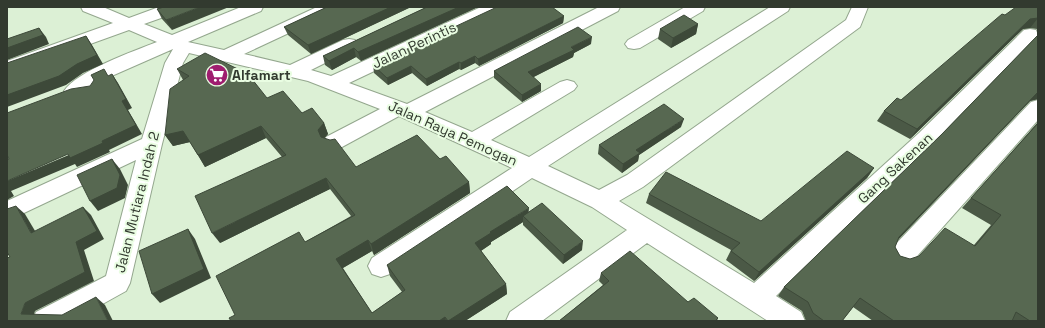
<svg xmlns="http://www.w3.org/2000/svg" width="1045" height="328" font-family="'Space Grotesk',sans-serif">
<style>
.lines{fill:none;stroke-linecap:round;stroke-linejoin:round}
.minor-casing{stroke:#94a78e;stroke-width:2}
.minor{fill:#fff;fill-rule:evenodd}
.wall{fill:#4b5946}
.shaded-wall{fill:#3d4939}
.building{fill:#576851;stroke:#3d4939}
.labels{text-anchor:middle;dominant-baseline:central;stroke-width:4;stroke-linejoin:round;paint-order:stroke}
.street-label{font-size:14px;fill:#323a2f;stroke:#e9fde2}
.poi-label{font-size:14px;font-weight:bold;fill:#323a2f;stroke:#e9fde2;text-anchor:start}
</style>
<rect width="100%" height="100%" fill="#dcf0d5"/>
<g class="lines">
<g class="minor-casing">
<g id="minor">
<path d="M81 7H103L129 18 159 7H183L181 11 144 24 172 35 241 7H263L261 11 188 42 224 50 317 7H338L336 11 244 54 290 65 343 40 349 39 355 40 358 44 355 48 311 70 331 76 481 7H503L501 11 349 83 407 104 599 7H620L618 11 425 112 472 132 560 82 567 80 574 82 577 86 574 90 491 140 529 157 770 7H790L788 11 548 166 599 190 627 175 846 20 852 7H868L860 27 643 187 619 201 754 283 919 133 1024 30 1030 29 1036 30 1038 35 933 143 776 296 801 312 805 321H768L647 243 542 321H506L510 312 627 230 592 207 532 178 390 274 381 277 372 274 368 266 372 258 512 168 399 116 342 147 334 150 326 147 323 142 326 137 380 109 308 81 189 53 183 63 162 144 130 283 126 291 72 321H32L36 312 106 276 136 160 7 221V201L142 139 165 63 173 49 98 82 81 96 74 97 67 96 64 91C77 71 134 51 157 42L129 30 7 74V61L113 23 83 11Z"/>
<path d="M685 7H705L703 11 640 48 634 49 628 48 625 44 628 40Z"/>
<path d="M1038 100V120L910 264 901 267 892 264 888 256 892 248 1031 102Z"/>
</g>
</g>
<use href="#minor" class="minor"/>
</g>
<g class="wall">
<path d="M164 7 172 30 162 19 157 9Z"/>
<path d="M327 7H411L311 54 288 35 284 27Z"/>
<path d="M427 7H478L361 61 356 57 332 70 325 65 323 56Z"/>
<path d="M1038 7V32L1037 29 1030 28 1023 29 910 139 877 121 884 111 901 100 1005 15Z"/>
<path d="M564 16 563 23 479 66 475 63 461 70 459 69 427 86 412 73 388 85 374 73 373 65Z"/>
<path d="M698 24 696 34 671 48 658 39 660 29Z"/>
<path d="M1038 35V99L1030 101 898 240 895 247 900 256 910 259 974 245 991 225 962 208 1038 122V321H873L853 307 842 321H806L802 311 778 296 784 287 942 134Z"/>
<path d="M591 44 574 53 573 57 533 77 541 91 522 102 494 78V71Z"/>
<path d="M177 69 267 98 324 123 328 134 324 138 356 167 440 159 469 182 470 193 374 255 372 251 343 268 372 313 402 292 390 276 387 265 528 212 582 250 563 264 523 225V222L491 242V244L481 251 506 284 507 294 465 321H231L235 315 305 242 351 216 330 189 220 243 282 157 266 138 205 167 190 142 173 146 165 135 183 80Z"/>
<path d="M681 127 639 155 638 161 622 173 598 154 599 145Z"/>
<path d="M874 168 867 178 754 281 726 260 731 250 646 203 649 194 761 221Z"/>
<path d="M601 273 688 302 718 318 717 321H559L603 285 599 281Z"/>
</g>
<g class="shaded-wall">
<path d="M200 7H229L172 30 166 20Z"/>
<path d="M391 7H411L311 54 308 45Z"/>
<path d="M459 7H478L361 61 358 52Z"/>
<path d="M564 16 563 23 479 66 478 59Z"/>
<path d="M1038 18 1030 28 1023 29 910 139 917 129 1030 19Z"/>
<path d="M698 24 696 34 671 48 673 38Z"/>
<path d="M39 28 46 37 49 44 7 60V48Z"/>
<path d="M86 36 92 45 103 64 83 73 66 85 7 107V95Z"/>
<path d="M592 37 591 44 574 53 573 57 528 80V72L571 47Z"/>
<path d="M354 48 356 57 332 70 329 61Z"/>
<path d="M475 56V63L461 70V63Z"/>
<path d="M459 62V69L427 86 426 79Z"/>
<path d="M411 66 412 73 388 85 387 78Z"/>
<path d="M112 74 118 83 132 108 128 110 142 134 109 150 110 152 77 167 75 164 11 191 14 196 7 200V181L102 141 122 101Z"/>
<path d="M541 84V91L522 102V95Z"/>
<path d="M1038 92V99L1030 101 891 247 899 237Z"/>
<path d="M684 119 681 127 639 155 638 161 622 173 623 164 636 150Z"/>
<path d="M324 123 328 134 322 141 318 130Z"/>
<path d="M261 126 266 138 205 167 198 155Z"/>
<path d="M183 131 190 142 173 146 165 135Z"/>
<path d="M112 159 120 169 128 185 125 198 98 211 90 201Z"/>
<path d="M874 168 867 178 754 281 759 272Z"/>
<path d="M326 178 330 189 220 243 212 233Z"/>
<path d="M469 182 470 193 374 255 371 244Z"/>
<path d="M16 206 25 214 41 241 31 233Z"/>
<path d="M83 207 91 215 104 239 84 250 94 281 35 311 32 321 21 314 25 303 76 242Z"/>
<path d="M529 208 528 219 523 216V222L491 242V244L476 254 475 243 490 232Z"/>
<path d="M188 229 195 239 211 278 160 303 152 294Z"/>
<path d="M368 240 372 251 341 269 336 259Z"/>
<path d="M583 241 582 250 563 264 564 255Z"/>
<path d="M506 284 507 294 465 321H448Z"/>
<path d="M96 297 105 305 113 321H108Z"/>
<path d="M445 317 446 321H439Z"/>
</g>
<g class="building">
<path d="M164 7H200L166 20 157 9Z"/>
<path d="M327 7H391L308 45 284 27Z"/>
<path d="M427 7H459L358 52 354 48 329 61 323 56Z"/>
<path d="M497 7H552L564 16 478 59 475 56 461 63 459 62 426 79 411 66 387 78 373 65Z"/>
<path d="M1016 7H1038V18L1030 19 917 129 884 111 897 98 901 100 1002 14 1005 15Z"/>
<path d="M684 15 698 24 673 38 660 29Z"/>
<path d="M578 27 592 37 571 47 574 50 528 72 541 84 522 95 494 71Z"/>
<path d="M39 28 43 35 7 48V39Z"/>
<path d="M1038 35V92L899 237 895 247 900 256 910 259 919 256 945 228 975 246 1001 215 971 198 1038 123V321H1030L1016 312 1012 321H894L860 298 842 321H824L813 313 808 302 784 287 942 134Z"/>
<path d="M86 36 97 55 77 64 59 76 7 95V63Z"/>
<path d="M205 53 248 74 267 98 283 91 302 113 312 108 324 123 318 130 321 137 330 140 335 139 356 167 417 135 440 159 446 156 469 182 371 244 368 240 336 259 372 313 405 290 387 265 507 186 529 208 490 232 491 233 475 243 506 284 448 321 445 317 439 321H231L229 318 235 315 216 276 299 232 305 242 355 215 326 178 212 233 195 196 286 155 261 126 198 155 183 131 165 135 170 89 189 76 177 69Z"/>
<path d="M104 69 108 76 112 74 126 99 122 101 136 125 102 141 103 143 70 158 68 154 7 181V160L9 159 7 155V113L71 89 90 86 94 80 91 75Z"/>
<path d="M664 104 684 119 636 150 640 153 623 164 599 145Z"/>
<path d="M847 151 874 168 759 272 731 251 740 243 649 194 666 172 761 221Z"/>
<path d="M112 159 120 175 117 188 90 201 77 175Z"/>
<path d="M542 203 583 241 564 255 523 216Z"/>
<path d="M16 206 31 233 83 207 97 231 76 242 85 272 25 303 21 314 62 315 96 297 108 321H7V258L10 257 7 252V209Z"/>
<path d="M188 229 204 269 152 294 139 251Z"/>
<path d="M630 251 688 302 694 298 718 318 715 321H559L609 281 601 273Z"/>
</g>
<defs>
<g id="supermarket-disc" transform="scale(1.15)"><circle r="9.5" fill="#9f1d6f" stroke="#e9fde2"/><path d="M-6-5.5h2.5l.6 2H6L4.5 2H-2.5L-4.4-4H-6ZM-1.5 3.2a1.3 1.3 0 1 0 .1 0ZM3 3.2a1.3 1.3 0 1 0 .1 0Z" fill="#fff"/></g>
</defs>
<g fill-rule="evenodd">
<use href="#supermarket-disc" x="217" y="75"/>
</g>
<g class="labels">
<g class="street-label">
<text transform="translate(414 45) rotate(-25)">Jalan Perintis</text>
<text transform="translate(453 133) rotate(24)">Jalan Raya Pemogan</text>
<text transform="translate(895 168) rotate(-43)">Gang Sakenan</text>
<text transform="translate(137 202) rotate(-76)">Jalan Mutiara Indah 2</text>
</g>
<g class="poi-label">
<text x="232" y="75">Alfamart</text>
</g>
</g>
<rect width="1045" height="328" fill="none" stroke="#323a2f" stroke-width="16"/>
</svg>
